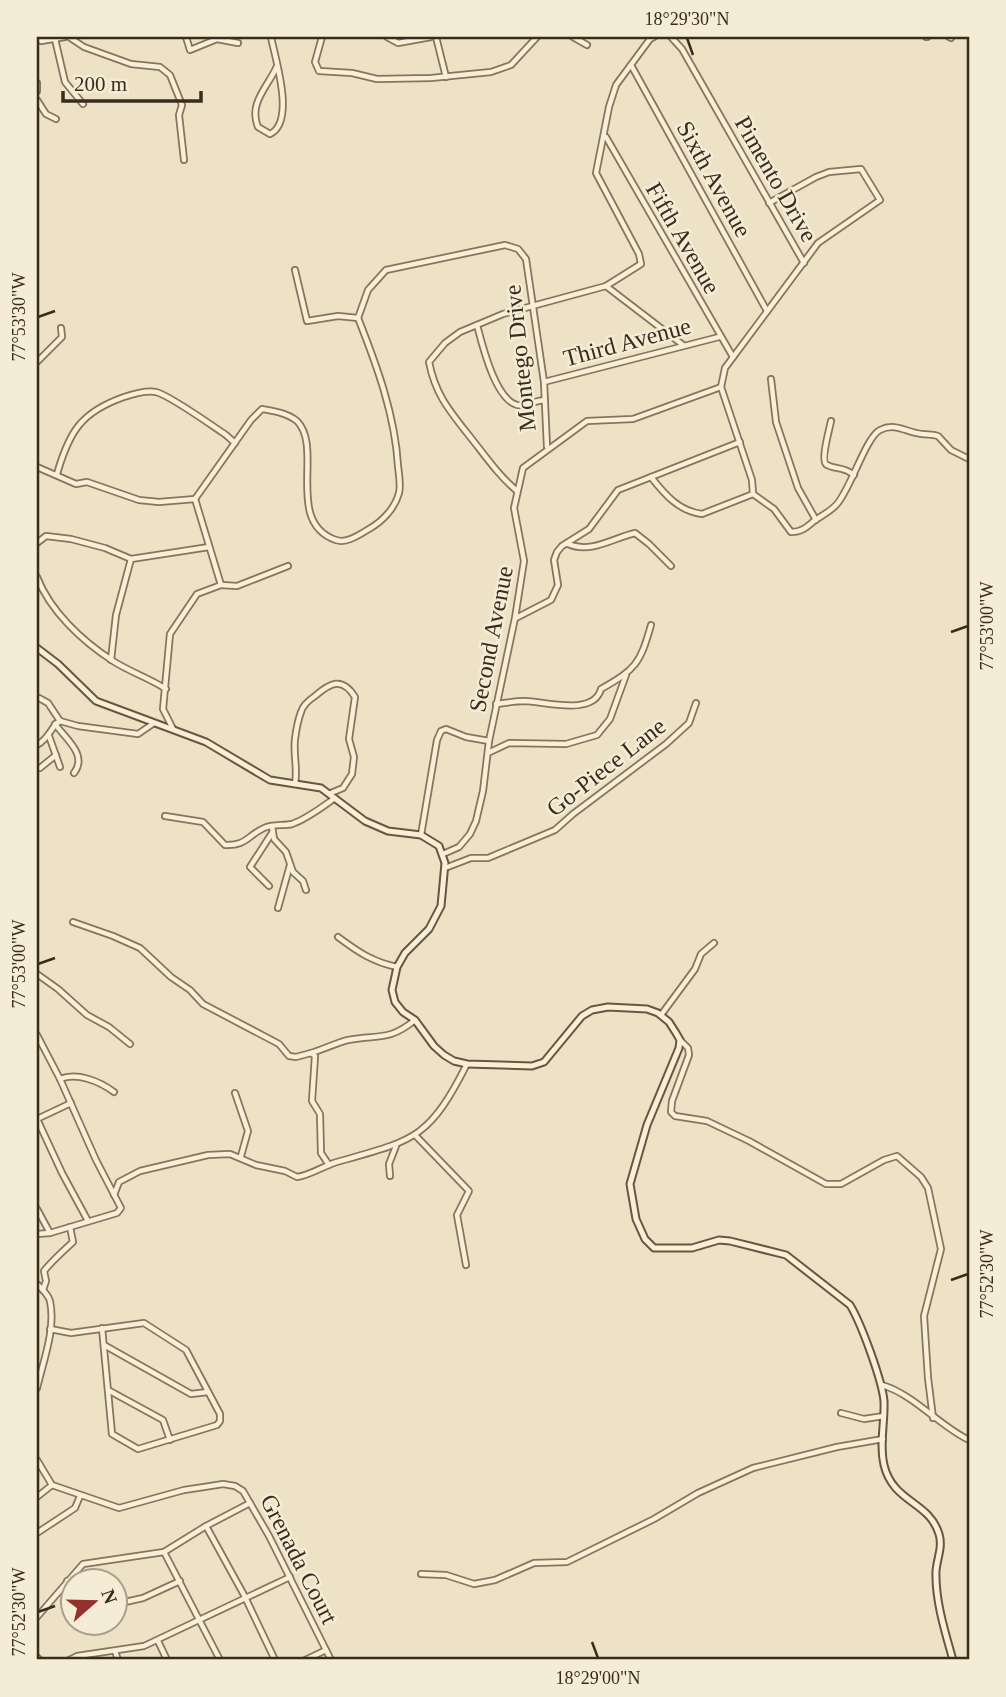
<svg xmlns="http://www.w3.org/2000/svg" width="1006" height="1697" font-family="Georgia,serif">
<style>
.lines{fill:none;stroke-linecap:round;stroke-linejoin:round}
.street-casing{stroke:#87745c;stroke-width:8}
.secondary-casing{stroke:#69563f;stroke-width:9}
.street{stroke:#f8efd8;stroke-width:4.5}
.secondary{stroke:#f8efd8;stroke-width:5}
.ticks{fill:none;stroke:#382c1f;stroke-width:2.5}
.labels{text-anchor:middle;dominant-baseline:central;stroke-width:5;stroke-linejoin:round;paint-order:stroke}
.street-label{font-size:24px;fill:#382c1f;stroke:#f4ecd5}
.neatline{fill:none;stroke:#382c1f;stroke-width:2.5}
.ticks-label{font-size:18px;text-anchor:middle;fill:#382c1f}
</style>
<rect width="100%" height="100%" fill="#ede2c5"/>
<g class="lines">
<g class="street-casing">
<g id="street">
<path d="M37 37 41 41 65 37"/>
<path d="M69 37 84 47 131 64 160 67 170 75 182 105 179 115 184 160"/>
<path d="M186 37 190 50 217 39 238 43"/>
<path d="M271 37C275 58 296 122 270 134L258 127C248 103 268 87 277 66"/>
<path d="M322 37 315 62 319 71 352 73 377 79 431 78 491 72 511 65 537 37"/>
<path d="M387 37 398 43 431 37"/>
<path d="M436 37 446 77"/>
<path d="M573 37 587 45"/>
<path d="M671 37 682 49 804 263"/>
<path d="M926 37H927"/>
<path d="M949 37 951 38"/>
<path d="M55 39 65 82 83 104"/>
<path d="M631 65 767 311"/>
<path d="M37 83V91"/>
<path d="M37 100 46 114 56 119"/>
<path d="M606 137 733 357"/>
<path d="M295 270 307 321 338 316 358 318 368 290 386 270 505 245 518 249 526 259 544 382 547 447"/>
<path d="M606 286 683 345"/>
<path d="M477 325C482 344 495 399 517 405 525 407 536 400 545 400"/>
<path d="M37 362 62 337 61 328"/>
<path d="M771 379 776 422 798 488 816 520"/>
<path d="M544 382 719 337"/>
<path d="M831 421C829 431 820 462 827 465 837 470 843 466 854 475"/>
<path d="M37 467 76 484 87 482 139 500 159 502 195 499"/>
<path d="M57 474C69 432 81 412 124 397 133 394 147 390 156 392 171 396 211 425 226 435L235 443"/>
<path d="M651 477C665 495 679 511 702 514L753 494 752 480 721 387 725 368 818 243 880 200 861 169 829 172 816 177 769 203"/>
<path d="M517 491C497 474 484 454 467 433 448 409 435 393 429 362L445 343 460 332 503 314 606 286 641 264 639 254 596 173 609 107 616 85 650 39 654 37"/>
<path d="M753 494 774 509 791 532C802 532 807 527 815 520 823 515 831 511 837 504 851 488 866 437 880 430 896 422 907 433 922 434 928 435 932 434 938 436L951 450 969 459"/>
<path d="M195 499 251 420 262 409C274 411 287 413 297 421 324 448 284 522 336 540 347 544 360 534 369 529 383 521 395 508 399 493 401 485 399 475 398 466 395 415 377 366 358 318"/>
<path d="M37 543 46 536 71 539 105 548 131 559 209 547"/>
<path d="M568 544C591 554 613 538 635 533L649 544 671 566"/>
<path d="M37 577C50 611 82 641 113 661 130 672 149 678 166 689"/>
<path d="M221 585 237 586 288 566"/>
<path d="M516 618 551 600 558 585 554 560 557 552 562 546 589 529 618 490 740 442"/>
<path d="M111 660 116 615 131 559"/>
<path d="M39 698 48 703 60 721"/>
<path d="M496 704C506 703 515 701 525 701 546 702 594 716 601 689 636 669 640 664 651 625"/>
<path d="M55 724C66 739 88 755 74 773"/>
<path d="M173 729 163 709 170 634 197 594 221 585 195 499"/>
<path d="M49 736 60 767"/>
<path d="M37 745C51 737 50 727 60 721L78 726 138 734 154 723"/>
<path d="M488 753 509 743 566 744 597 735 610 719 626 675"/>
<path d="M40 768 56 755"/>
<path d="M295 784C298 769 293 754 295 739 296 731 298 720 301 712 303 705 309 700 315 696 330 683 342 676 355 697L349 739 354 757 352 774 343 788 331 793"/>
<path d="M165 816 203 822 225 845C246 846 247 836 264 828 273 824 283 826 292 824 307 819 322 807 335 798"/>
<path d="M272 826 274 839 286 852 293 872 303 881 306 890"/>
<path d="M421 835 437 740 441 731 446 729 466 737 489 741"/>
<path d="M443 854 459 847 470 834 476 821 483 791 489 741 515 618 524 561 514 508 523 468 587 421 633 419 721 387"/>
<path d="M445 868 471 858H488L555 830 573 814 666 744 689 723 696 703"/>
<path d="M269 886 250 867 272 833"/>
<path d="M278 908 290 865"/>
<path d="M73 922 113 936 140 948 171 977 190 990 203 1004 279 1044 289 1056 296 1057 311 1053 315 1056 312 1101 320 1114 321 1153 329 1165"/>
<path d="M338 937C358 952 373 962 397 967"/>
<path d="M37 974 58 989 87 1015 109 1027 130 1044"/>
<path d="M661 1015 695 969 701 954 714 943"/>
<path d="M37 1035 60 1079 96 1160 121 1208 117 1213 50 1233 37 1234"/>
<path d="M680 1040 688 1048 689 1055 672 1101 671 1112 675 1116 707 1121 749 1141 826 1184H841L884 1160 897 1156 921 1177 928 1188 941 1249 924 1316 928 1378 933 1418"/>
<path d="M311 1053C324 1049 336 1043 348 1040 378 1034 388 1042 415 1020"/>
<path d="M60 1079C77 1072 99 1081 114 1092"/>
<path d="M235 1093 248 1131 241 1156"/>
<path d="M37 1119 62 1173 88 1221"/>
<path d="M37 1119 71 1103"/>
<path d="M415 1135 469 1191 457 1215 466 1265"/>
<path d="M390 1176 389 1164 396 1146"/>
<path d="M114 1195 119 1182 140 1171 208 1155 230 1154 256 1165 285 1171 297 1177C311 1175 323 1166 337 1162 415 1140 429 1139 467 1064"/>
<path d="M37 1209 50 1233"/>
<path d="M37 1284C42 1289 48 1294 50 1301 56 1329 43 1362 37 1388"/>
<path d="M43 1290 46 1281 44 1271C52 1261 63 1251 73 1242L70 1227"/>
<path d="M50 1329 71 1333 144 1323 186 1350 220 1414V1421L217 1425 138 1449 112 1434 102 1328"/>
<path d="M104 1345 191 1394 208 1392"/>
<path d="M882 1385C915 1395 938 1425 969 1440"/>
<path d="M108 1390 163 1420 170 1440"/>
<path d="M841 1413 864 1419 884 1416"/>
<path d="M37 1460 52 1485 119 1508 184 1490 204 1487 223 1484 235 1486 243 1491 269 1536 331 1660"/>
<path d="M37 1497 52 1485"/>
<path d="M206 1526 244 1595 275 1660"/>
<path d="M37 1533 75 1508 80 1496"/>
<path d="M164 1552 220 1660"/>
<path d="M421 1574 446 1575 474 1584 495 1580 534 1563 567 1562 654 1519 698 1493 753 1468 837 1447 883 1439"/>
<path d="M67 1581 74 1587"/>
<path d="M116 1604 143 1598 180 1581"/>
<path d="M37 1617 83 1564 164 1552 206 1526 250 1503"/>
<path d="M158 1641 167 1660"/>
<path d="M115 1651 118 1660"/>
<path d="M37 1657 40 1660"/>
<path d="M69 1660 77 1656 144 1646 290 1577"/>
<path d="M305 1660 326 1650"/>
</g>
</g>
<g class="secondary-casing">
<path id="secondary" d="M37 648 58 664 96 701 206 742 270 780 321 788 365 821 388 831 421 835 439 846 445 863 441 906 429 929 405 953 397 967 392 990 395 1002 403 1012 415 1020 434 1046 444 1055 454 1061 467 1064 532 1066 544 1062 582 1016 592 1010 608 1007 647 1009 658 1013 669 1022 676 1033 680 1040 679 1048 647 1125 630 1184 636 1219 645 1239 654 1248H692L719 1240 730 1241 786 1255 850 1305C861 1323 882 1380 884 1401 885 1422 879 1444 884 1465 893 1503 929 1501 939 1534 943 1547 937 1558 936 1571 935 1600 945 1632 953 1660"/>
</g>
<use href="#street" class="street"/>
<use href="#secondary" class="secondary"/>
</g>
<path class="ticks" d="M687 38 693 55M38 317 55 311M951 632 968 626M38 964 55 958M951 1280 968 1274M38 1612 55 1606M592 1642 598 1658"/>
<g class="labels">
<g class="street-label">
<text transform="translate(714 179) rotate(61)">Sixth Avenue</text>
<text transform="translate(776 179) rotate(60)">Pimento Drive</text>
<text transform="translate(683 238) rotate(60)">Fifth Avenue</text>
<text transform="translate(627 342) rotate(-15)">Third Avenue</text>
<text transform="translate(520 358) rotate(-96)">Montego Drive</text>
<text transform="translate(491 639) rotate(-79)">Second Avenue</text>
<text transform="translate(606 767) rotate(-38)">Go-Piece Lane</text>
<text transform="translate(299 1559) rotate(63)">Grenada Court</text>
</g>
</g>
<rect width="1006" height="1697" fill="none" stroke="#f4ecd5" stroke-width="77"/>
<g transform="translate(94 1602) rotate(70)"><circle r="33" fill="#f4ecd5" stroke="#a99f8c" stroke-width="2"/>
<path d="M0-5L12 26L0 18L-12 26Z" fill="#94312e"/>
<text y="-10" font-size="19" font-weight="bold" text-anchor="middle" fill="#382c1f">N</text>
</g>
<path d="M63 91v10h138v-10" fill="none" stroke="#382c1f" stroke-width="3.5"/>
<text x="74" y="91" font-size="21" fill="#382c1f" stroke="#f4ecd5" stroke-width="5" paint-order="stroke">200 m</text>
<rect x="38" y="38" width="930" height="1620" class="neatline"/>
<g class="ticks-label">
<text x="687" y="25">18°29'30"N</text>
<text transform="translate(19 317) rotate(-90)" y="6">77°53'30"W</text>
<text transform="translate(987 626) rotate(-90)" y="6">77°53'00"W</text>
<text transform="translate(19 964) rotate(-90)" y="6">77°53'00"W</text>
<text transform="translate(987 1274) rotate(-90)" y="6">77°52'30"W</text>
<text transform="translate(19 1612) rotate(-90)" y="6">77°52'30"W</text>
<text x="598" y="1684">18°29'00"N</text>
</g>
</svg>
